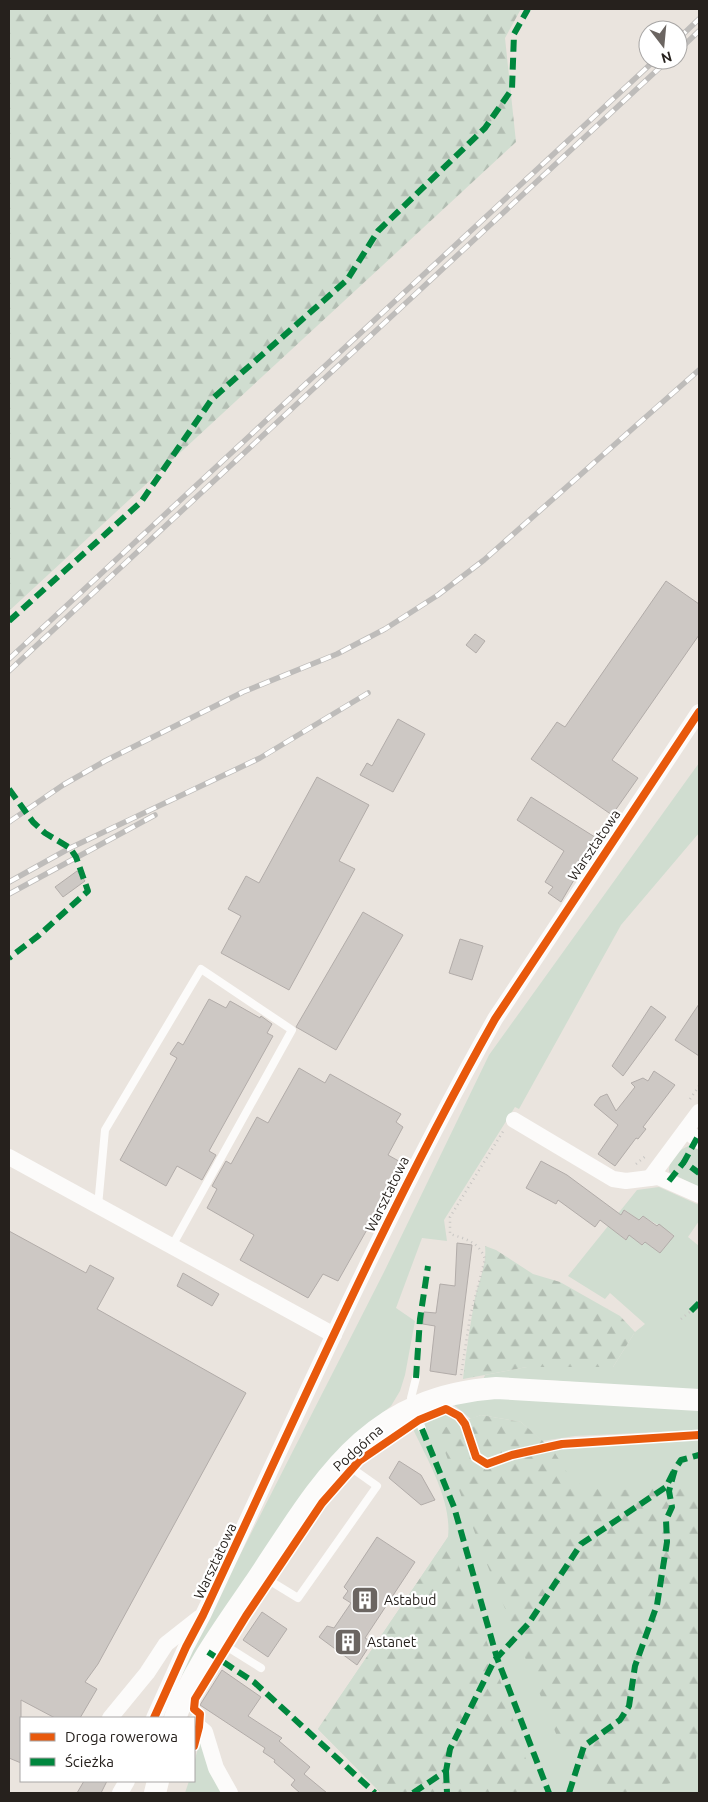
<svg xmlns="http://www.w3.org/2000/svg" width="708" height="1802" font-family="Ubuntu,sans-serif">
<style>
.green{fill:#d0ddd0;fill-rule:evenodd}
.forest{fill:url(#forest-firs)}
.building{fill:#cdc8c4;stroke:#b2aca9}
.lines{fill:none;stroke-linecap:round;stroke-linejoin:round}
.path{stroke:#c8c6c3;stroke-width:2.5;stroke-dasharray:1 4;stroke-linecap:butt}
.lane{stroke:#fcfbfa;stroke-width:8}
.street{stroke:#fcfbfa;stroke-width:16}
.secondary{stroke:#fcfbfa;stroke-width:22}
.rail-casing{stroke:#bebcba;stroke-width:5.5}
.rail{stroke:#fff;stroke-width:4;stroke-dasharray:11;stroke-linecap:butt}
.quiet{stroke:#00873e;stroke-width:6;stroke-dasharray:12 6;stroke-linecap:butt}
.cycleway-casing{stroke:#fff;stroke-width:11}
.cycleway{stroke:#e8590c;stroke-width:8}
.labels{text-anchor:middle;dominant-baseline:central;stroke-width:4.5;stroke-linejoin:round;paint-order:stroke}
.street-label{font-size:14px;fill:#26211d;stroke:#fff}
.poi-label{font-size:14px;fill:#26211d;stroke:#fff;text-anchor:start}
</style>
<defs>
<pattern id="forest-firs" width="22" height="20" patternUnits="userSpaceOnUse" patternTransform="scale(1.25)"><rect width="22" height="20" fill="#d0ddd0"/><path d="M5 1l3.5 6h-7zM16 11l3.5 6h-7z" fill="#b2bdb2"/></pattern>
</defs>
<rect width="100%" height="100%" fill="#eae4de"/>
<g class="green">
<path d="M699 763V833L621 925 519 1109 515 1107 444 1220 447 1241 422 1238 396 1308 415 1321 405 1375 400 1391 391 1406 342 1446 183 1675 180 1673 384 1272 489 1055Z"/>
<path d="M690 1146 699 1150V1187L669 1172C668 1161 679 1148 690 1146Z"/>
<path d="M659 1187 699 1205V1221L688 1237 699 1246V1391L546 1380H483L485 1375 527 1367H613L635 1332 645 1324 610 1293 605 1299 568 1276 637 1190ZM625 1210 639 1220 643 1216 674 1235 660 1253 645 1242 642 1245 629 1235 625 1240 611 1228Z"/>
<path d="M493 1398 699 1408V1430L575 1436 542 1441 521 1422 481 1415 471 1419 453 1404Z"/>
<path d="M446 1413 460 1421 465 1431 548 1450 589 1444 699 1439V1793H381L318 1729 448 1537C452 1501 428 1461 413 1429L425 1421Z"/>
<path d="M201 1737 230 1793H185L189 1781H194V1763Z"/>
</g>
<g class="forest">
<path d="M9 9H521L505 38 516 142 9 611Z"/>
<path d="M485 1246 496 1250 533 1274 560 1282 620 1316 635 1332 613 1367H527L463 1379C466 1352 470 1325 475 1298 479 1280 487 1264 485 1246Z"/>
<path d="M481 1415 521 1422 553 1450 573 1482 604 1491 699 1485V1744L692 1778 630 1793H610L578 1764 559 1741 482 1552 437 1430Z"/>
<path d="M448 1537 494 1661 537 1793H381L318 1729Z"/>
</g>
<g class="building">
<path d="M666 581 699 604V635L612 760 638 778 612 815 531 759 557 722 565 727Z"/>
<path d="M475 634 485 641 476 653 466 645Z"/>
<path d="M398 719 425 734 393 792 360 775 367 763 372 766Z"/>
<path d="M317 777 369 805 339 861 355 869 289 990 221 953 241 916 228 909 246 876 259 883Z"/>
<path d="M531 797 598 839 561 902 548 893 553 887 545 882 564 851 517 820Z"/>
<path d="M77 871 85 881 63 897 55 887Z"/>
<path d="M363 912 403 935 336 1050 296 1027Z"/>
<path d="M460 939 483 946 472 980 449 973Z"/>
<path d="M209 999 226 1008 230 1001 260 1018 261 1016 272 1024 267 1033 273 1036 209 1151 216 1155 202 1180 177 1166 166 1186 120 1160 177 1058 170 1054 178 1042 183 1045Z"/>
<path d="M699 1004V1056L675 1040Z"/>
<path d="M651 1006 666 1017 623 1076 612 1066Z"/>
<path d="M299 1068 325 1083 330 1074 401 1114 396 1122 403 1127 388 1155 404 1164 338 1281 323 1274 308 1298 240 1260 254 1235 207 1208 217 1189 212 1186 226 1161 231 1164 257 1117 268 1123Z"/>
<path d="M654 1071 675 1085 643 1127 646 1129 638 1139 636 1138 615 1166 598 1154 618 1125 594 1105 600 1097 607 1094 616 1111 635 1087 631 1083 643 1078 648 1081Z"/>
<path d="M541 1161 567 1175 621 1215 624 1210 639 1220 643 1216 657 1226 659 1224 674 1236 660 1253 645 1242 642 1245 629 1235 626 1240 600 1220 595 1227 558 1200 556 1204 526 1188Z"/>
<path d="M9 1231 86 1273 90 1265 114 1278 97 1309 246 1393 98 1664 85 1682 97 1689 80 1718H55L21 1700V1763L9 1758Z"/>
<path d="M457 1243 472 1245 456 1375 430 1371 435 1326 423 1324 424 1312 436 1313 440 1284 455 1286Z"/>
<path d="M183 1273 219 1294 212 1306 177 1286Z"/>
<path d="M399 1461 421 1475 435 1500 421 1505 389 1478Z"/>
<path d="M377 1537 415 1562 365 1638 372 1642 357 1665 319 1637 327 1626 334 1628 351 1603 343 1598 348 1591 344 1587Z"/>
<path d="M262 1612 287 1629 268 1657 243 1640Z"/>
<path d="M222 1670 261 1697 248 1716 282 1738 279 1741 310 1767 304 1774 327 1793H300L291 1785 295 1780 274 1762 275 1760 263 1752 265 1748 200 1705Z"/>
<path d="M84 1781H107L101 1793H77Z"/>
</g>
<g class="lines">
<g class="path">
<path d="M690 1099 699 1086"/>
<path d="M636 1164 647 1155"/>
<path d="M681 1319 691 1311"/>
<path d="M461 1375 470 1317 485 1259C479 1242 466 1239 450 1234V1217L504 1130"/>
</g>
<g class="lane">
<path d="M98 1206 105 1130 201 969 292 1030 172 1246"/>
<path d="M416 1378 411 1398 422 1429"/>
<path d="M262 1576 298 1598 377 1486 343 1462"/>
<path d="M218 1641 261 1668"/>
</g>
<g class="street">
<path d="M514 1120 613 1179 626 1181 658 1177 699 1195"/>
<path d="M686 1130 699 1141"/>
<path d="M9 1157 334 1335"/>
<path d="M650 1178 699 1112"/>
<path d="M110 1718 147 1673 166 1644 199 1618"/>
<path d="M154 1718 186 1647 203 1615C297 1415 386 1212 495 1019L699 712"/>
<path d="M194 1723 205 1732 216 1768 230 1793"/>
<path d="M120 1793 127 1781"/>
</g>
<g class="secondary">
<path d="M175 1718C193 1669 225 1627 254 1584 320 1486 364 1397 496 1388L699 1400"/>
<path d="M155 1793 158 1781"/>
</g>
<g class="rail-casing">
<g id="rail">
<path d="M678 39 699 19"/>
<path d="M678 51 699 31"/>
<path d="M9 659 655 60"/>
<path d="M9 671 668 60"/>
<path d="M9 822 63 785 105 761 243 692 337 654 385 629 438 595 484 560 699 370"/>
<path d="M9 882 70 848 260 758 368 693"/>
<path d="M9 894 155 815"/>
</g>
</g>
<use href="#rail" class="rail"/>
<g class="quiet">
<path d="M9 621 141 502 212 399 347 280 378 231 485 128 512 89 514 34 528 9"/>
<path d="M9 789 33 822 45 833 70 848 76 857 88 891 38 936 9 958"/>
<path d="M697 1138 684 1162 699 1173"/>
<path d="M669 1181 684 1162"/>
<path d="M691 1311 699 1303"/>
<path d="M416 1378 420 1319 428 1266"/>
<path d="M422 1429 454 1507 497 1658 549 1793"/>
<path d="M208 1652 254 1682 375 1793"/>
<path d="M446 1771 447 1793"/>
<path d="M413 1793 446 1771 450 1749 494 1661 529 1623 581 1544 666 1487 675 1469"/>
<path d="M569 1793 584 1746 620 1720 629 1706 635 1666 657 1605 667 1542 666 1520 672 1507 669 1491 675 1469 681 1460 699 1455"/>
</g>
<g class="cycleway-casing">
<g id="cycleway">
<path d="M154 1718 186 1647 203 1615C297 1415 386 1212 495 1019L699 712"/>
<path d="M194 1746 199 1727 200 1714 194 1709 195 1699 246 1616 322 1503 359 1461 419 1420 446 1409 459 1416 465 1424 476 1457 487 1464 512 1455 562 1444 699 1435"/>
</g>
</g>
<use href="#cycleway" class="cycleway"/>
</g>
<defs>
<g id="building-square" transform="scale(1.4375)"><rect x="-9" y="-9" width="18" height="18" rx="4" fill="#6b6561" stroke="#fff"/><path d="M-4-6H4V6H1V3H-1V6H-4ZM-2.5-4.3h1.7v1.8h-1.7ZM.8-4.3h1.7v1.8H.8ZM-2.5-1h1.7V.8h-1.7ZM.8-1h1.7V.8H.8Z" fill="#fff"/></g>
</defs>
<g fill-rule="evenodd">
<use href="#building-square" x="365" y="1600"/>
<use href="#building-square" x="348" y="1642"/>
</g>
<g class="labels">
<g class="street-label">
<text transform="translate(594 845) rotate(-56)">Warsztatowa</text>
<text transform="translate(387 1194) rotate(-64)">Warsztatowa</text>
<text transform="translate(358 1448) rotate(-42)">Podgórna</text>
<text transform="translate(215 1561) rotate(-65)">Warsztatowa</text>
</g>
<g class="poi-label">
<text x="384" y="1600">Astabud</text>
<text x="367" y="1642">Astanet</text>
</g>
</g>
<rect width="708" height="1802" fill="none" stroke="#26211d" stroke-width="20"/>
<rect x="20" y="1717" width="175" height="65" fill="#ffffff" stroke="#a8a6a5"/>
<rect x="30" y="1733" width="25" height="8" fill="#e8590c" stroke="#a8a6a5"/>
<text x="65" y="1742" font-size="15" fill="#26211d">Droga rowerowa</text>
<rect x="30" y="1758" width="25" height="8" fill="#00873e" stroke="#a8a6a5"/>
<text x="65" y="1767" font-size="15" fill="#26211d">Ścieżka</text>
<g transform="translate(663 45) rotate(164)"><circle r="24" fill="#ffffff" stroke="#a8a6a5"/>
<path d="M0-4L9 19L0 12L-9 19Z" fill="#6b6561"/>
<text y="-8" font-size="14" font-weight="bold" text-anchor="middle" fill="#26211d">N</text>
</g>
</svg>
